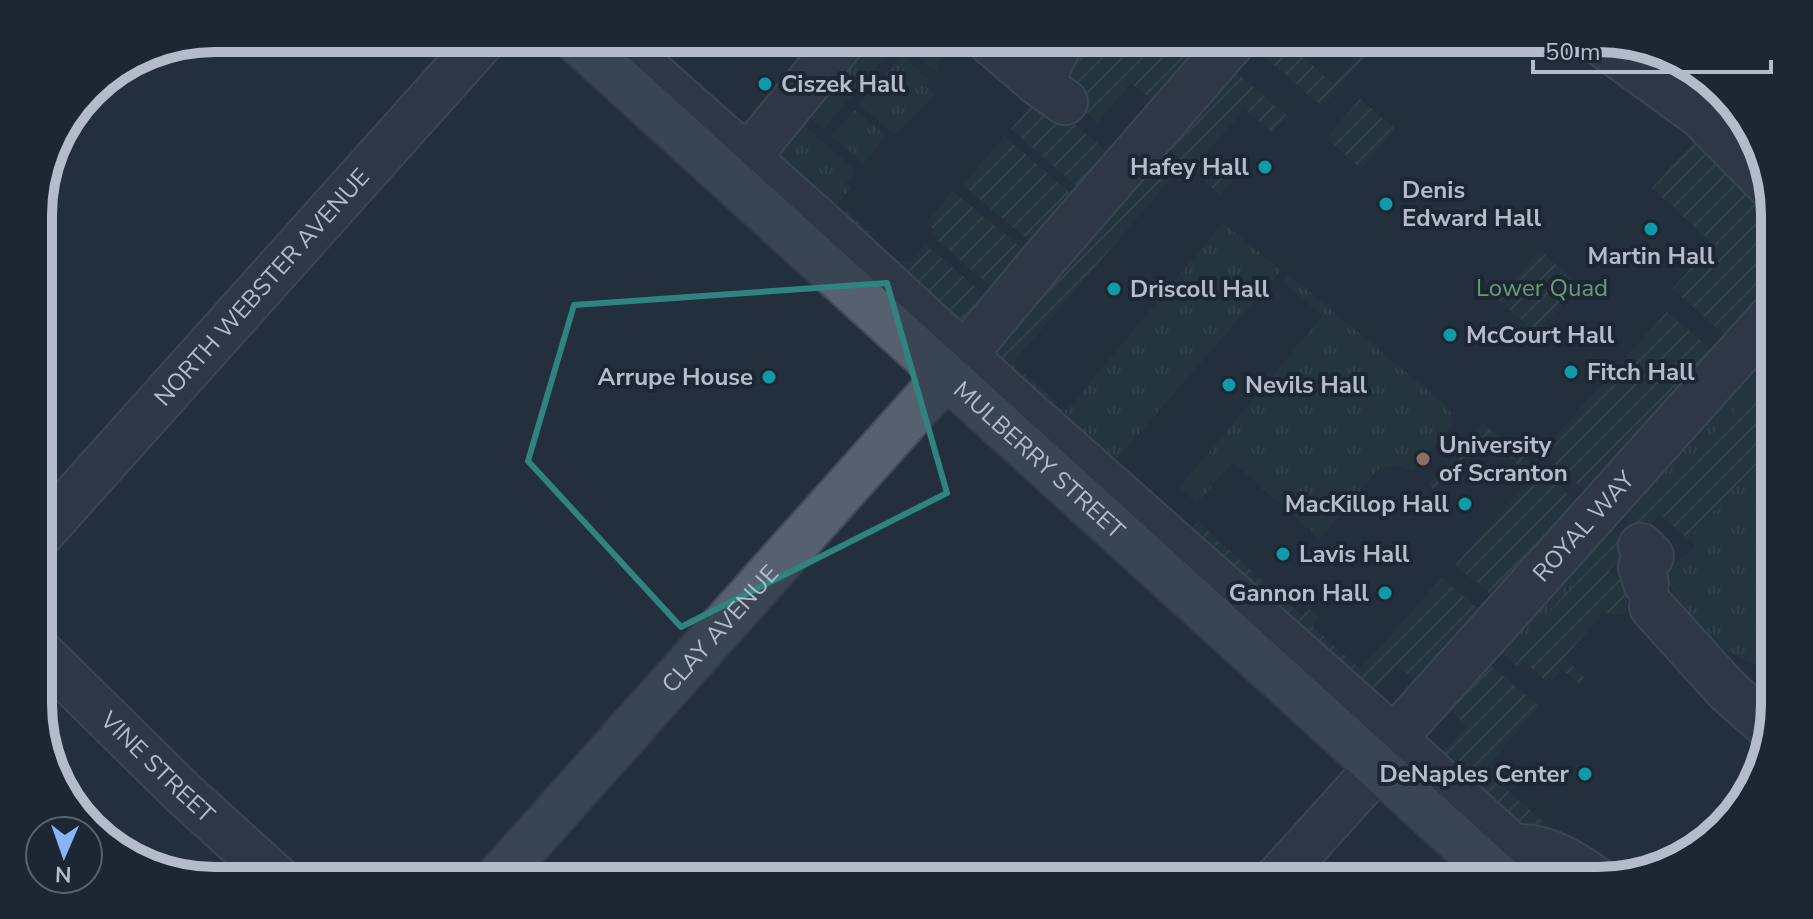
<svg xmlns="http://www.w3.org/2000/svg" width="1813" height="919" font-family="'Nunito Sans',sans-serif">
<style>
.grass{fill:url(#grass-tufts)}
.garden{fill:url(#garden-furrows)}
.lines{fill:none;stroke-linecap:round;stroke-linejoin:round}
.minor-casing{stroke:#565f6c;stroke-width:48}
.major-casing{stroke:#414a57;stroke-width:48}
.minor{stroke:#38414e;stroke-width:44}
.major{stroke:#56606e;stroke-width:44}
.marked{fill:none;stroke:#308480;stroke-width:6;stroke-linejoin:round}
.culture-dot{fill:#0f9aa8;stroke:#1d2633;stroke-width:3}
.education-dot{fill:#8d6e63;stroke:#1d2633;stroke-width:3}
.labels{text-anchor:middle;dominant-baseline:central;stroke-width:8;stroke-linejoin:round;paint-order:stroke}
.poi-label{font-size:24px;font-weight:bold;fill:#b4bcc9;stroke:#1d2633;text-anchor:start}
.street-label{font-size:24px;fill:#b4bcc9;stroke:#1d2633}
.park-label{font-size:24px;fill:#6b9a76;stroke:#1d2633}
.rim{fill:none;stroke:#b4bcc9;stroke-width:10}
</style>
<defs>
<pattern id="grass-tufts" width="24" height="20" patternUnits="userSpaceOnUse" patternTransform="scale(2)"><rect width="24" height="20" fill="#263c3f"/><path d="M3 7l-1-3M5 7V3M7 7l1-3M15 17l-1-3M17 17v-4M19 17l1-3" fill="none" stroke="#435659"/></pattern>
<pattern id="garden-furrows" width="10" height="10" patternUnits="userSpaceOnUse" patternTransform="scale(2)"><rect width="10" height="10" fill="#263c3f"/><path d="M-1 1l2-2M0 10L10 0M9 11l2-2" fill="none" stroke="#435659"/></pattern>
</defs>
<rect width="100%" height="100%" fill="#242f3e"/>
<g class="grass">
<path d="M860 38H880L892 48 823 129 802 110Z"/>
<path d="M896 38H959L936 64 938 67 935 71Z"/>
<path d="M902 55 930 81 926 86 934 95 895 135 859 105Z"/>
<path d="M855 110 886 136 863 163 831 136Z"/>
<path d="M795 117 856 171 845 184 850 189 825 219 758 162Z"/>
<path d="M1223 223 1281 270 1104 474 1026 405 1067 410Z"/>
<path d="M1288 274 1443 403 1451 413 1452 425 1413 472C1399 464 1392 465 1377 470L1320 539 1233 462 1197 503 1179 488 1322 316 1283 281Z"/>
<path d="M1774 332V367L1631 523 1623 515Z"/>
<path d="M1774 445 1775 665 1771 669C1724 659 1682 618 1665 573L1694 548V544L1688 539Z"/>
<path d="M1607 527 1612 529 1610 534 1614 539 1525 640 1519 661 1515 664 1494 646Z"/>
</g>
<g class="garden">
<path d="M1073 38H1185L1181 44 1195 54 1160 108 1131 83 1097 122 1053 84Z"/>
<path d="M1248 38H1296L1290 45 1333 84 1359 55 1364 58 1322 106 1249 44Z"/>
<path d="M1003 62 1113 157 1083 192 1011 129 1030 107 1025 103 1033 94Z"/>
<path d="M1226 63 1287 116 1272 133 1245 109 1205 154 1233 180 1220 195 1158 139Z"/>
<path d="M1360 99 1395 129 1361 169 1326 138Z"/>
<path d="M1005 136 1077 199 1036 247 963 185Z"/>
<path d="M1697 138 1774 217V291L1730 339 1672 289 1713 244 1652 188Z"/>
<path d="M1152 158 1173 176 1012 364 1058 403 1022 398 975 354Z"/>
<path d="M953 191 1029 254 997 292 931 235 935 230 926 223Z"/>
<path d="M846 210 873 235 877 248 892 261H911L925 244 991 300 959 339 833 226Z"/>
<path d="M1540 250 1579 286 1536 333 1497 299Z"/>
<path d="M1667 312 1717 354 1589 494 1540 453Z"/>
<path d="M1774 367V445L1688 539 1660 515 1644 533 1631 523Z"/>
<path d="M1483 423 1580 504 1497 599 1455 565 1533 477 1484 436 1434 489 1429 484Z"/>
<path d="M1198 522 1302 616 1309 609 1319 617 1312 626 1360 669 1442 578 1484 614 1420 685 1397 666 1363 703 1180 542Z"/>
<path d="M1612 529 1630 547 1609 571 1628 586 1625 615 1603 613 1564 658 1586 679 1581 686 1562 669 1552 680 1549 677 1546 681 1524 662 1518 667 1515 664 1519 661 1525 640 1613 539 1610 533Z"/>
<path d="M1483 659 1539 706 1484 770 1551 828 1541 841 1432 763 1467 726 1443 704Z"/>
</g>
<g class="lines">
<g class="minor-casing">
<g id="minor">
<path d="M612 38 822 224 1014 401 1378 724 1550 881"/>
<path d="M986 38 1038 83 1065 102"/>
<path d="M1594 38 1700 115 1771 187"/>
<path d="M1043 78 1062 38"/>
<path d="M746 159 845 38"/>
<path d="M965 354 1044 259 1236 38"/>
<path id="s1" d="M39 536 485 38"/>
<path d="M1641 546 1651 556 1641 567 1646 583"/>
<path d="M1652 607 1728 691 1770 728"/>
<path id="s2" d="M39 651 182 792 280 881"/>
<path id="s3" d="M1394 738 1774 314"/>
<path d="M1521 847C1550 848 1575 864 1598 881"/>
<path d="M1275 881 1378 767"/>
</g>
</g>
<g class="major-casing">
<g id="major">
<path id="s4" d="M574 38 1503 881"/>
<path id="s5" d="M495 881 946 376"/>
</g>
</g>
<use href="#minor" class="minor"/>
<use href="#major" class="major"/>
</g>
<path d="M0 0H1813V919H0ZM887 283 947 493 681 627 528 461 574 305Z" fill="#242f3e" fill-opacity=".55" fill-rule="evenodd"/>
<path class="marked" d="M887 283 947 493 681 627 528 461 574 305Z"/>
<g class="culture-dot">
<circle cx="765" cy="84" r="8"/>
<circle cx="1265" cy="167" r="8"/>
<circle cx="1386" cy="204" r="8"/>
<circle cx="1651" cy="229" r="8"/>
<circle cx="1114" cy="289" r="8"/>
<circle cx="1450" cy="335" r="8"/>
<circle cx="1571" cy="372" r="8"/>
<circle cx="769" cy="377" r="8"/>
<circle cx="1229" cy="385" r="8"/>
<circle cx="1465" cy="504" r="8"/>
<circle cx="1283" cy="554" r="8"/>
<circle cx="1385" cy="593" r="8"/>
<circle cx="1585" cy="774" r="8"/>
</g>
<circle class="education-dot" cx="1423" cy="459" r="8"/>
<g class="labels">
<g class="poi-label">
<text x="781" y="84">Ciszek Hall</text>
<text x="1249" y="167" text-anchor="end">Hafey Hall</text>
<text x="1402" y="190">Denis<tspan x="1402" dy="28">Edward Hall</tspan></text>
<text x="1651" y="256" text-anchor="middle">Martin Hall</text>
<text x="1130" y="289">Driscoll Hall</text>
<text x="1466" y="335">McCourt Hall</text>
<text x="1587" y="372">Fitch Hall</text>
<text x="753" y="377" text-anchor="end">Arrupe House</text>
<text x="1245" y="385">Nevils Hall</text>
<text x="1439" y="445">University<tspan x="1439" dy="28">of Scranton</tspan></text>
<text x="1449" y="504" text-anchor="end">MacKillop Hall</text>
<text x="1299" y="554">Lavis Hall</text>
<text x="1369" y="593" text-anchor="end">Gannon Hall</text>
<text x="1569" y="774" text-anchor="end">DeNaples Center</text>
</g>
<g class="street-label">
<text stroke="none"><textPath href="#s1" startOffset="334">NORTH WEBSTER AVENUE</textPath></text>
<text stroke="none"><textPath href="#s4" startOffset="628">MULBERRY STREET</textPath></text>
<text stroke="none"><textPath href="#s3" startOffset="284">ROYAL WAY</textPath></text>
<text stroke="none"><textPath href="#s5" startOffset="338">CLAY AVENUE</textPath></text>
<text stroke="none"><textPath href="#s2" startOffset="166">VINE STREET</textPath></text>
</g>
<g class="park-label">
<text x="1542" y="288">Lower Quad</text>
</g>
</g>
<path d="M0 0H1813V919H0ZM215 52H1598A163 163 0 0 1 1761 215V704A163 163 0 0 1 1598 867H215A163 163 0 0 1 52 704V215A163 163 0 0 1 215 52Z" fill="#1d2633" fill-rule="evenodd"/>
<path class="rim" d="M215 52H1598A163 163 0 0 1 1761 215V704A163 163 0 0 1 1598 867H215A163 163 0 0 1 52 704V215A163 163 0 0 1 215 52Z"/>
<g transform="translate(64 855) rotate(182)"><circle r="38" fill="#1d2633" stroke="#59626f" stroke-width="2"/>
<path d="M0-6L14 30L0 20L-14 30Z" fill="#8ab4f8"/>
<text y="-12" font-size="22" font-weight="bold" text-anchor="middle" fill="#b4bcc9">N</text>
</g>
<path d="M1533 60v12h238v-12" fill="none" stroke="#b4bcc9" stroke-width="4"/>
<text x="1545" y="60" font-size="24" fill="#b4bcc9" stroke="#1d2633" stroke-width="6" paint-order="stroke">50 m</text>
</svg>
